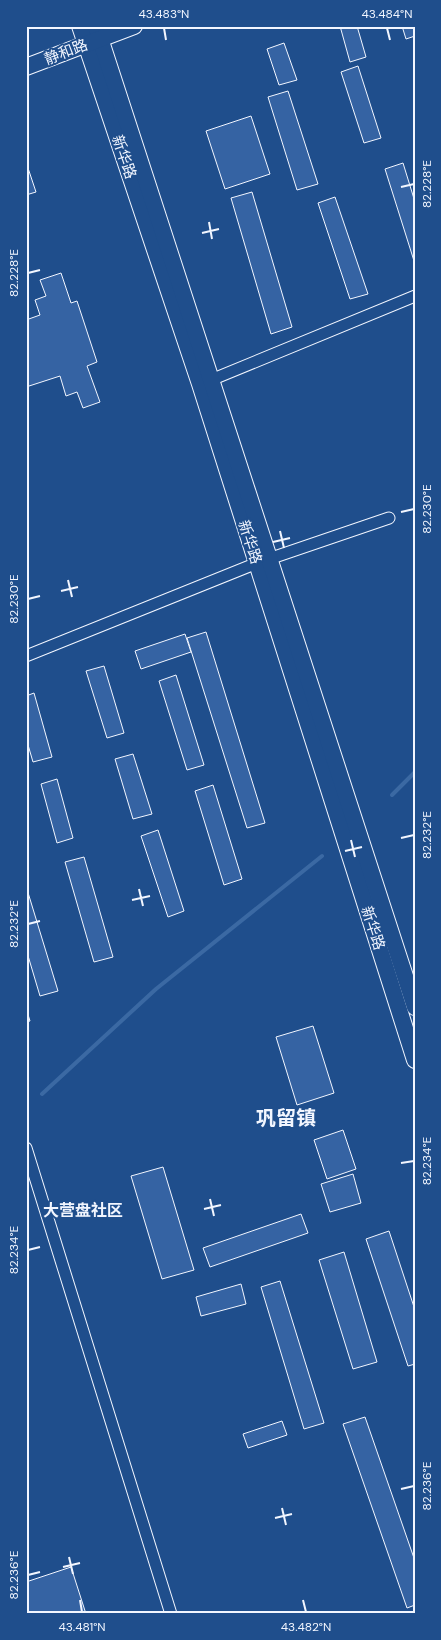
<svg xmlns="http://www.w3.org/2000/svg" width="441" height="1640" font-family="'DM Sans','Noto Sans SC',sans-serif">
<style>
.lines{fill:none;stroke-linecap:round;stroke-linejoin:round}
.stream{stroke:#3b69a3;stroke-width:4}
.building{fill:#3563a3;stroke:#f2f6ff}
.street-casing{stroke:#f2f6ff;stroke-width:13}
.secondary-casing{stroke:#f2f6ff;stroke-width:18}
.street{stroke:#1f4e8c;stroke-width:11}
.secondary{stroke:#1f4e8c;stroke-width:16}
.ticks{fill:none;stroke:#f2f6ff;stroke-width:2}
.labels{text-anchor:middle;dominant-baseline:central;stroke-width:4;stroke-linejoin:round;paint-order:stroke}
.street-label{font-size:15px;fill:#f2f6ff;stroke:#1f4e8c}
.neighbourhood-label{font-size:16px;font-weight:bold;fill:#f2f6ff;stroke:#1f4e8c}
.district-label{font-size:20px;font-weight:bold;fill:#f2f6ff;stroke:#1f4e8c}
.neatline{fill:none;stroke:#f2f6ff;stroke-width:2}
.ticks-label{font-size:12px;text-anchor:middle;fill:#f2f6ff}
</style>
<rect width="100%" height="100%" fill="#1f4e8c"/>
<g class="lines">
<g class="stream">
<path d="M392 795 415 772"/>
<path d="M42 1094 156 989 322 856"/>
</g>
</g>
<g class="building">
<path d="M340 26H357L366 57 350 62Z"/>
<path d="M402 26H415V36L406 39Z"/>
<path d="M284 43 297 80 279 85 267 49Z"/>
<path d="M358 66 381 138 364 143 341 72Z"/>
<path d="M288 91 318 184 297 190 268 97Z"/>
<path d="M251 116 270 174 225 189 206 131Z"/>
<path d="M26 162 36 192 26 195Z"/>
<path d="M403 163 415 202V264L385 169Z"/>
<path d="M252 192 292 327 271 334 231 198Z"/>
<path d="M335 197 368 294 350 299 318 203Z"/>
<path d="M61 273 71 303 77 301 97 362 87 366 100 402 83 408 77 392 66 396 60 376 26 387V320L40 315 35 300 46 296 40 280Z"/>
<path d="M206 632 265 823 247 828 187 638Z"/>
<path d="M185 634 191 652 141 669 135 651Z"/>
<path d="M104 666 124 733 107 738 86 671Z"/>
<path d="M176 675 204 765 187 770 159 681Z"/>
<path d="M34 693 52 757 33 762 26 738V696Z"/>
<path d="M133 754 152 814 133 819 115 759Z"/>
<path d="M57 779 73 838 57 843 41 784Z"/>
<path d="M213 785 242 879 224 885 195 791Z"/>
<path d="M158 830 184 911 168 917 141 836Z"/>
<path d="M84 857 113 957 94 962 65 862Z"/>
<path d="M26 886 58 991 40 996 26 949Z"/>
<path d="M26 1008 30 1021 26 1022Z"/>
<path d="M313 1026 334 1093 297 1105 276 1037Z"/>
<path d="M343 1130 356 1169 327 1179 314 1140Z"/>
<path d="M163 1167 194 1270 162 1279 131 1176Z"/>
<path d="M353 1174 361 1203 330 1212 321 1184Z"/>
<path d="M301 1214 308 1233 210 1267 203 1248Z"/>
<path d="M389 1231 415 1310V1364L408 1366 366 1239Z"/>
<path d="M344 1252 377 1362 353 1369 319 1260Z"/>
<path d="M280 1281 324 1423 304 1429 261 1287Z"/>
<path d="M241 1284 246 1304 201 1316 196 1297Z"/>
<path d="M365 1417 415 1561V1605L407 1608 343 1424Z"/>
<path d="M282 1421 287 1435 248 1448 243 1434Z"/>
<path d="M71 1567 86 1614H27L26 1582Z"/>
</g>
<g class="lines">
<g class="street-casing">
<g id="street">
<path d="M206 382 415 296"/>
<path d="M26 656 257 563 389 518"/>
<path d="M26 1148 171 1614"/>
</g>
</g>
<g class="secondary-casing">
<g id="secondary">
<path d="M80 26 200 384 415 1060"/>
<path d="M96 26 415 1007"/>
<path d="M26 67 134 26"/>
</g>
</g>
<use href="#street" class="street"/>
<use href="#secondary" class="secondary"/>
</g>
<path class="ticks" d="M164 28 166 40M387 28 390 40M401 187 414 184M209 222 212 239M202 233 219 229M28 273 40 270M401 512 414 509M280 531 284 548M273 542 290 538M68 580 72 597M61 591 78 587M28 599 40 596M401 838 414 835M351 840 355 857M345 851 362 847M139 889 143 906M132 900 150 896M28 924 40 921M401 1163 414 1161M210 1199 214 1216M204 1209 221 1205M28 1250 40 1247M401 1489 414 1486M282 1508 286 1525M275 1518 292 1514M69 1557 73 1574M63 1567 80 1563M28 1575 40 1572M80 1600 82 1612M303 1600 306 1612"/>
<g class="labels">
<g class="street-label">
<text transform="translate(66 52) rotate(-21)">静和路</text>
<text transform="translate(124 157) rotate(71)">新华路</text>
<text transform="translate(250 542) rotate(72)">新华路</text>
<text transform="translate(373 928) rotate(72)">新华路</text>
</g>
<g class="neighbourhood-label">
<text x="83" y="1210">大营盘社区</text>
</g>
<g class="district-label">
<text x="286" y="1118">巩留镇</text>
</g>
</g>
<rect width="441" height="1640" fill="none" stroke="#1f4e8c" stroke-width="55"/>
<rect x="28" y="28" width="386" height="1584" class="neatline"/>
<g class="ticks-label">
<text x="164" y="18">43.483°N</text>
<text x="387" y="18">43.484°N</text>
<text transform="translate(427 184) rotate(-90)" y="4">82.228°E</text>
<text transform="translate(14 273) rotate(-90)" y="4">82.228°E</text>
<text transform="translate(427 509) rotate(-90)" y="4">82.230°E</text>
<text transform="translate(14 599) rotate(-90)" y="4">82.230°E</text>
<text transform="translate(427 835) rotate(-90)" y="4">82.232°E</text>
<text transform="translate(14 924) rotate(-90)" y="4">82.232°E</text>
<text transform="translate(427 1161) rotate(-90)" y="4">82.234°E</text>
<text transform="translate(14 1250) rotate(-90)" y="4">82.234°E</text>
<text transform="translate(427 1486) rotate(-90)" y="4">82.236°E</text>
<text transform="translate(14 1575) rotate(-90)" y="4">82.236°E</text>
<text x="82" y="1631">43.481°N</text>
<text x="306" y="1631">43.482°N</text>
</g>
</svg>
